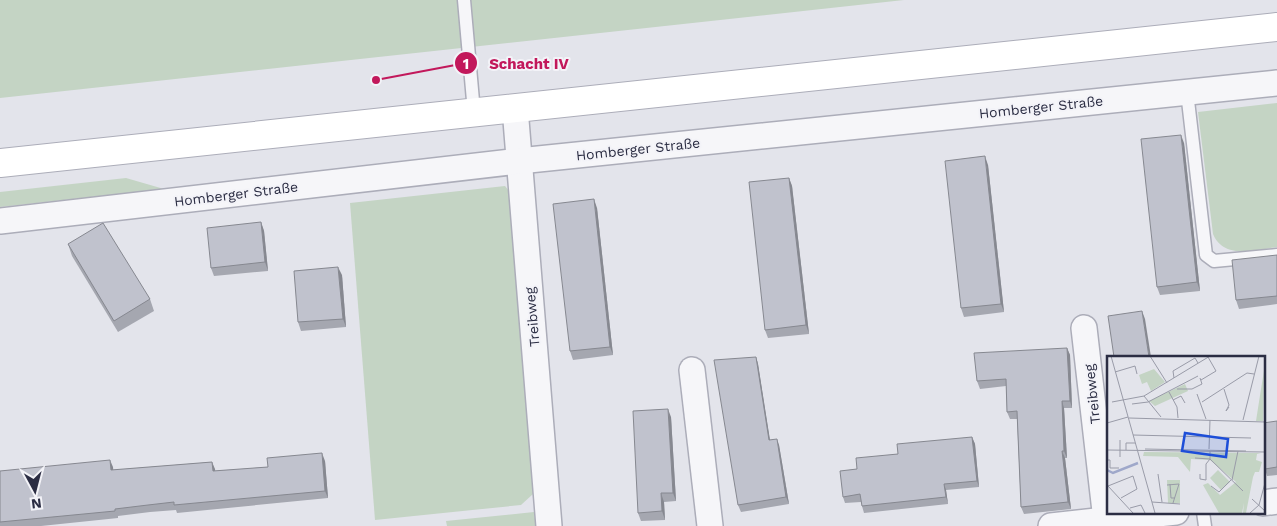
<svg xmlns="http://www.w3.org/2000/svg" width="1277" height="526" font-family="'Work Sans',sans-serif">
<style>
.green{fill:#c4d4c4}
.lines{fill:none;stroke-linecap:round;stroke-linejoin:round}
.service-casing{stroke:#acadb9;stroke-width:15}
.minor-casing{stroke:#acadb9;stroke-width:28}
.secondary-casing{stroke:#acadb9;stroke-width:30}
.service{stroke:#f6f6f9;stroke-width:12}
.minor{stroke:#f6f6f9;stroke-width:25}
.secondary{stroke:#fff;stroke-width:28}
.wall{fill:#a5a7b0}
.shaded-wall{fill:#868890}
.building{fill:#c0c2cd;stroke:#868890}
.labels{text-anchor:middle;dominant-baseline:central;stroke-width:4;stroke-linejoin:round;paint-order:stroke}
.street-label{font-size:14px;fill:#2b2d43;stroke:#f3f3f8}
.inset-river{fill:none;stroke:#9fa8ca;stroke-width:2.5}
.inset-road{fill:none;stroke:#999ba8;stroke-width:1}
.view{fill:#1d4ed8;fill-opacity:0.15;stroke:#1d4ed8;stroke-width:2.5}
.inset-edge{fill:none;stroke:#2b2d43;stroke-width:2.5}
.leader{fill:none;stroke:#c2185b;stroke-width:2}
.callout-dot{fill:#c2185b;stroke:#f3f3f8;stroke-width:2}
.mark-label{font-size:15px;text-anchor:middle;font-weight:bold;fill:#fff}
.callout-label{font-size:15px;text-anchor:middle;font-weight:bold;fill:#c2185b;stroke:#f3f3f8;stroke-width:4;stroke-linejoin:round;paint-order:stroke}
</style>
<rect width="100%" height="100%" fill="#e3e4eb"/>
<g class="green">
<path d="M0 0H904L0 98Z"/>
<path d="M1277 103V247C1255 250 1224 260 1213 234L1198 112Z"/>
<path d="M126 178 164 189 0 207V192Z"/>
<path d="M505 186 509 191 510 198 533 494 521 505 375 520 350 203Z"/>
<path d="M534 512 536 526H447L446 521Z"/>
</g>
<g class="lines">
<g class="service-casing">
<g id="service">
<path d="M464 0 474 112"/>
<path d="M1187 92 1206 255 1214 261 1277 255"/>
<path d="M1203 512 1205 526"/>
</g>
</g>
<g class="minor-casing">
<g id="minor">
<path d="M515 108 549 526"/>
<path d="M0 221 519 161 1277 83"/>
<path d="M1084 328 1106 520"/>
<path d="M692 370 710 526"/>
<path d="M1263 503 1277 501"/>
<path d="M1051 526 1176 512"/>
</g>
</g>
<g class="secondary-casing">
<path id="secondary" d="M0 163 1277 27"/>
</g>
<use href="#service" class="service"/>
<use href="#minor" class="minor"/>
<use href="#secondary" class="secondary"/>
</g>
<g class="wall">
<path d="M1184 143 1200 291 1160 295 1157 287Z"/>
<path d="M988 165 1004 312 964 317 961 308Z"/>
<path d="M789 178 792 186 809 334 768 338 765 330Z"/>
<path d="M597 208 613 355 573 360 570 351Z"/>
<path d="M261 222 264 231 268 271 214 276 211 268Z"/>
<path d="M68 244 150 299 154 311 118 332 72 256Z"/>
<path d="M1277 255V304L1239 309 1236 300Z"/>
<path d="M342 275 346 327 301 331 298 322Z"/>
<path d="M1067 348 1070 355 1072 408H1064L1067 458H1065L1071 509 1024 514 1021 507 1017 419H1010L1007 412 1006 386 980 389 977 381Z"/>
<path d="M756 357 758 364 770 440 779 445 789 504 741 512 738 505Z"/>
<path d="M671 417 676 501 664 502 665 520 641 521 638 513Z"/>
<path d="M1277 421V475L1267 476 1265 469Z"/>
<path d="M972 437 975 444 979 487 946 490 948 504 864 513 862 506 861 502 845 503 843 497 857 469 898 454Z"/>
<path d="M325 461 328 498 177 513 176 510 150 512 118 516V518L41 526H0V471L113 467V470L212 462 215 471 268 467Z"/>
</g>
<g class="shaded-wall">
<path d="M1181 135 1184 143 1200 291 1197 282Z"/>
<path d="M985 156 988 165 1004 312 1001 304Z"/>
<path d="M789 178 792 186 809 334 806 325Z"/>
<path d="M594 199 597 208 613 355 610 347Z"/>
<path d="M261 222 264 231 268 271 265 262Z"/>
<path d="M338 267 342 275 346 327 343 319Z"/>
<path d="M1142 311 1145 319 1151 357H1149Z"/>
<path d="M1067 348 1070 355 1072 408 1070 401Z"/>
<path d="M756 357 758 364 771 447 769 440Z"/>
<path d="M1062 401 1064 408 1067 458 1064 451Z"/>
<path d="M668 409 671 417 676 501 673 493Z"/>
<path d="M972 437 975 444 979 487 977 481Z"/>
<path d="M777 439 779 445 789 504 786 497Z"/>
<path d="M1062 451 1065 458 1071 509 1068 502Z"/>
<path d="M322 453 325 461 328 498 325 491Z"/>
<path d="M110 460 113 467 114 478 111 470Z"/>
<path d="M212 462 215 469 216 479 213 471Z"/>
<path d="M944 484 946 490 948 504 946 497Z"/>
<path d="M661 493 664 502 665 520 662 511Z"/>
</g>
<g class="building">
<path d="M1181 135 1197 282 1157 287 1141 139Z"/>
<path d="M985 156 1001 304 961 308 945 161Z"/>
<path d="M789 178 806 325 765 330 749 182Z"/>
<path d="M594 199 610 347 570 351 553 204Z"/>
<path d="M261 222 265 262 211 268 207 228Z"/>
<path d="M103 223 150 299 114 321 68 244Z"/>
<path d="M1277 255V296L1236 300 1232 260Z"/>
<path d="M338 267 343 319 298 322 294 271Z"/>
<path d="M1142 311 1149 357H1114L1108 316Z"/>
<path d="M1067 348 1070 401H1062L1064 451H1062L1068 502 1021 507 1017 411 1007 412 1006 379 977 381 974 353Z"/>
<path d="M756 357 769 440 777 439 786 497 738 505 714 360Z"/>
<path d="M668 409 673 493H661L662 511 638 513 633 411Z"/>
<path d="M1277 421V467L1265 469 1263 455V423Z"/>
<path d="M972 437 977 481 944 484 946 497 862 506 860 494 843 497 840 471 857 469 856 458 898 454 897 444Z"/>
<path d="M322 453 325 491 174 505V502L148 505 115 509V511L0 522V471L110 460 111 470 212 462 213 471 268 467 267 458Z"/>
</g>
<g class="labels">
<g class="street-label">
<text transform="translate(1041 107) rotate(-6)">Homberger Straße</text>
<text transform="translate(638 149) rotate(-6)">Homberger Straße</text>
<text transform="translate(236 194) rotate(-7)">Homberger Straße</text>
<text transform="translate(532 317) rotate(-95)">Treibweg</text>
<text transform="translate(1092 394) rotate(-96)">Treibweg</text>
</g>
</g>
<g transform="translate(1107 356)">
<rect width="158" height="158" fill="#e3e4eb"/>
<path d="M47 13 58 26 44 35 40 26 35 28 32 19ZM157 15 156 65H149L154 33ZM78 28 81 35 48 50 42 45ZM37 96 154 97 150 98 149 104 155 106 152 116H148L146 121 139 157H136L137 147 135 157H112L96 129 101 127 113 139 129 126 103 104 84 103 83 116 71 101 36 100ZM111 114 123 126 114 134 103 122ZM60 124H73V147H61Z" fill="#c4d4c4"/>
<path class="inset-river" d="M0 114 6 117 31 107"/>
<path class="inset-road" d="M4 0 48 157M43 0 60 27M8 16 28 10 30 18M67 22 66 15 88 2 91 7M94 24 109 15 101 1M70 33H85L95 28 93 22M117 33 122 49 119 55 122 51M62 36 70 51 71 62M90 38 99 63M37 40 54 61M66 44 74 40 78 47M5 46 37 40 103 0M95 46 140 17 147 18M25 48 41 46 91 20M22 62 158 66M136 64 152 0M0 67 21 61M26 79 144 82M38 93 139 95M102 93 103 64M0 94 158 96M19 94V87H28M103 95V103L136 135M13 101V84M88 102 103 103 99 108V124L93 123V118M0 104H3V112H12M51 118 55 146M125 124 131 95M63 128 64 142H68M60 129 72 128 66 147M1 130 26 120 30 133 14 142M1 130 26 157M104 130 112 136 124 124M145 143 158 155M45 146 73 148M23 152 34 149 38 157M143 157 152 149 158 127"/>
<path class="view" d="M78 77 121 83 119 101 75 95Z"/>
<rect width="158" height="158" class="inset-edge"/>
</g>
<path class="leader" d="M376 80L466 63"/>
<g class="callout-dot">
<circle cx="376" cy="80" r="5"/>
<circle cx="466" cy="63" r="12"/>
</g>
<g class="mark-label">
<text x="466" y="69">1</text>
</g>
<g class="callout-label">
<text x="529" y="69">Schacht IV</text>
</g>
<g transform="translate(35 491) rotate(173)" stroke="#f3f3f8" stroke-width="4" paint-order="stroke">
<path d="M0-4L9 19L0 12L-9 19Z" fill="#2b2d43"/>
<text y="-8" font-size="14" font-weight="bold" text-anchor="middle" fill="#2b2d43">N</text>
</g>
</svg>
